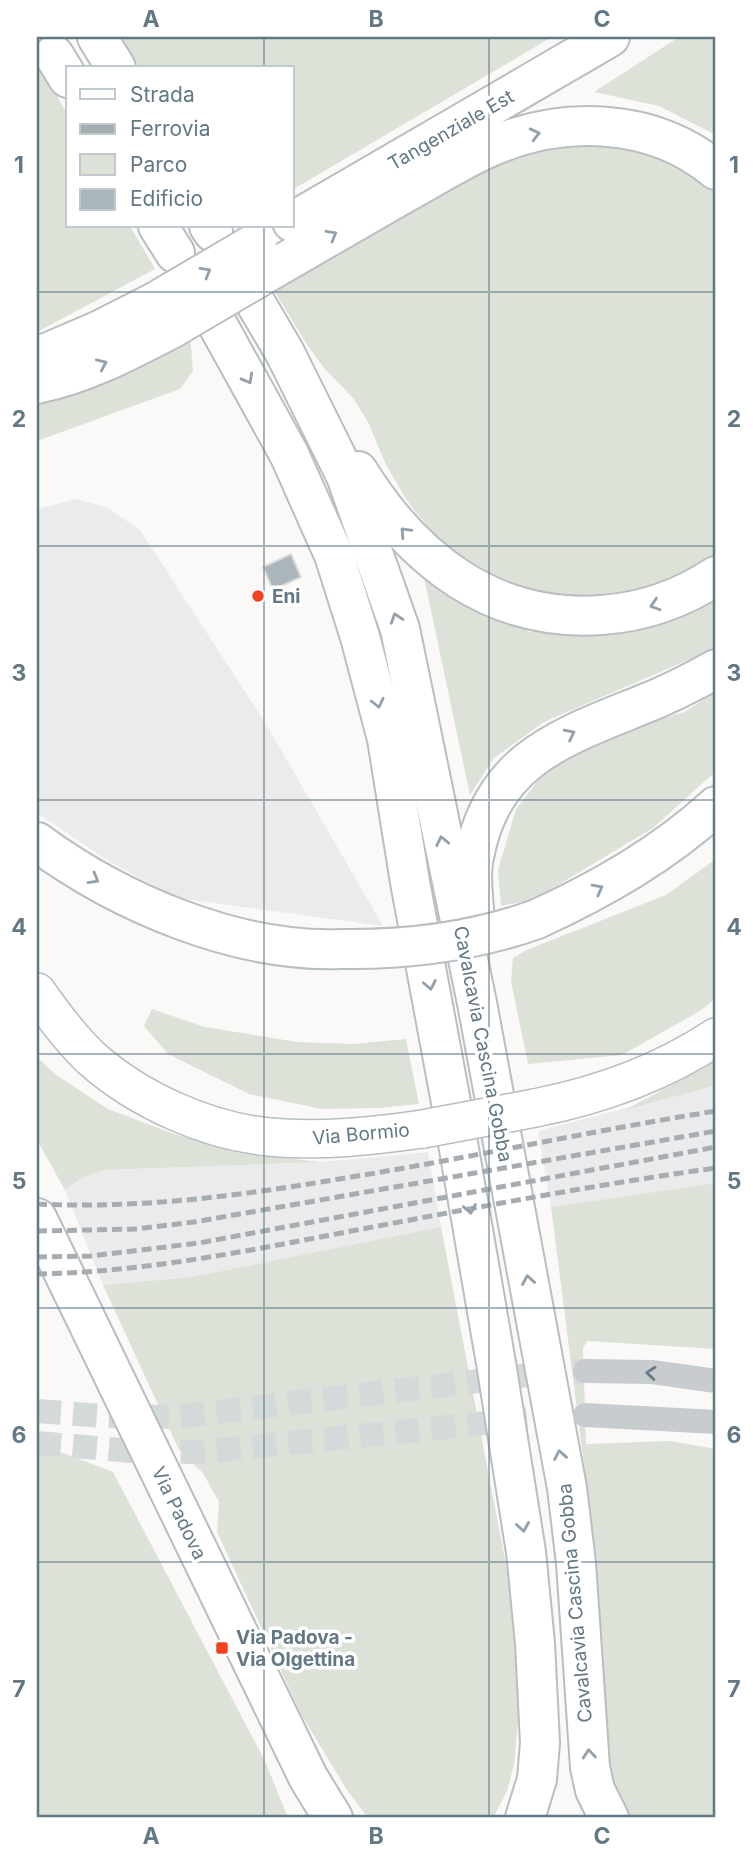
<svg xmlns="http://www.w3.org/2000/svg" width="753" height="1855" font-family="Inter,sans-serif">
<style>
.built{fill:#eaebea}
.green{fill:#dce2d8}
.building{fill:#aab6bc;stroke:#dbdbd9;stroke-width:2}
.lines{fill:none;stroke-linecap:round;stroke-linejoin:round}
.street-tunnel{stroke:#d4d9da;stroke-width:24;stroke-dasharray:24 12;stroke-linecap:butt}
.secondary-casing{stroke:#b6bec2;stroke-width:40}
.primary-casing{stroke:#b7bdc1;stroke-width:42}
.highway-casing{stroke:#b9bec1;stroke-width:42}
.street{stroke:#c7cccf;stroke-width:24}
.secondary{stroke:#fff;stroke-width:37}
.primary{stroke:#fff;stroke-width:38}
.highway{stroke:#fff;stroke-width:38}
.rail{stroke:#a5adb3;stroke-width:5;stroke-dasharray:10 5;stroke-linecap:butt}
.secondary-bridge-casing{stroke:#b6bec2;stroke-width:40;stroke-linecap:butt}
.highway-bridge-casing{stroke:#b9bec1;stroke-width:42;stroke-linecap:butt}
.secondary-bridge{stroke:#fff;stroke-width:37}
.highway-bridge{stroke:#fff;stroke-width:38}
.oneway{stroke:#91a0aa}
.oneway2{stroke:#677c89}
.grid{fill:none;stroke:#627885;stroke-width:2;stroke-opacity:0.55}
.poi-dot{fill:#f3421e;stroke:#fff;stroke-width:2.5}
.labels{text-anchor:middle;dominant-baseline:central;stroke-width:7;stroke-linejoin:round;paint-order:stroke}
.street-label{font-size:19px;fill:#627885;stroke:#fff}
.poi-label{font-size:19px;font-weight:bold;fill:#627885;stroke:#fff;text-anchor:start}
.neatline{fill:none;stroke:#627885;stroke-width:2.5}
.grid-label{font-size:23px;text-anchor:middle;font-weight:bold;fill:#627885}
</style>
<rect width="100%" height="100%" fill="#faf9f7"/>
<g class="built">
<path d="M76 499 108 508 140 530 266 724 383 926 177 898 110 862 37 813V509Z"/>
<path d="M716 1085V1183L551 1207 538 1131Z"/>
<path d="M428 1152 441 1227 192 1277 103 1285 65 1190 82 1178 104 1170 321 1162Z"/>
</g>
<g class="green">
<path d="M120 37H552L292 190V68H139Z"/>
<path d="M679 37H716V135L659 106 594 92Z"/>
<path d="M37 67 42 69 68 116V226H130L155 269 37 332Z"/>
<path d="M627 142 716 183V559L682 578 614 600 539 594 494 577 473 566 435 536 408 502 386 465 368 422 353 398 324 368 306 343 270 284 276 275 530 148Z"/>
<path d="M190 332 193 371 180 389 37 441V403L67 393Z"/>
<path d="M423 573 529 632 641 623 716 592V648L544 722 494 758 470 795Z"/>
<path d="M716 692V771L653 828 533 900 501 906 498 870 516 809 551 764 612 733 684 712Z"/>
<path d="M716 859V998L700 1011 622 1055 528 1064 511 981 513 958 529 949 666 895Z"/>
<path d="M152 1009 205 1027 297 1042 353 1044 406 1039 419 1104 379 1108 322 1109 249 1094 168 1054 144 1026Z"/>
<path d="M37 1057 55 1074 108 1109 174 1134 238 1153 321 1162 104 1170 82 1178 65 1190 37 1140Z"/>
<path d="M716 1061V1085L625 1110Z"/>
<path d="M716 1183V1349L587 1341 583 1348 586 1444 669 1441 716 1449V1818H630L607 1769 590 1511 551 1207Z"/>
<path d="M441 1227 512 1596 521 1691 514 1765 507 1791 493 1818H368L347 1790 302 1716 217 1532 219 1502 203 1473 179 1450 103 1285 192 1277Z"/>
<path d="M37 1443 113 1472 265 1761 288 1818H37Z"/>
</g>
<path class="building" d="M291 554 301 577 273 590 263 567Z"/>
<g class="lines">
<g class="street-tunnel">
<path d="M37 1411 104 1416 174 1417 538 1374 585 1371"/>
<path d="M37 1443 133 1451 199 1452 566 1415"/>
</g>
<g class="secondary-casing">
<g id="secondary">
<path d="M37 992C53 1015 71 1039 91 1058 138 1100 207 1131 269 1137 321 1142 372 1136 423 1129"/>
<path d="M535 1108C601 1095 660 1074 716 1037"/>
</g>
</g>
<g class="primary-casing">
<path id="primary" d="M37 1218 308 1777 333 1818"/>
</g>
<g class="highway-casing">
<g id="highway">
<path d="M97 37 116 68"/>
<path d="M54 55 68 78"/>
<path d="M292 222 610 37"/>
<path d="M158 226 175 253"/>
<path d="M209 226 213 232"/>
<path d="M273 269C316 244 360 219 403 194 431 179 459 161 488 148 562 115 652 117 716 170"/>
<path d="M252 297 285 353 346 476 400 629 477 1003 567 1488 576 1563 590 1767 595 1790 609 1818"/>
<path d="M215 320 289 454 334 555 360 637 387 739 410 882 450 1097 496 1363 526 1552 535 1643 540 1743 537 1779 525 1818"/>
<path d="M37 357 100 330 155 302"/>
<path d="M37 384C85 374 127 352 171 329"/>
<path d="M358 471C413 560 493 623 602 615 644 612 681 599 716 576"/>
<path d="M37 842C120 903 237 953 341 949"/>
<path d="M474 910C473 893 470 874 474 857 492 760 560 738 639 706 665 696 691 683 716 669"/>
<path d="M537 919C602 889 662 855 716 806"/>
</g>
</g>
<g class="street">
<path d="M585 1371 652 1372 716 1381"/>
<path d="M585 1415 716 1422"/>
</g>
<use href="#secondary" class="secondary"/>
<use href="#primary" class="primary"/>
<use href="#highway" class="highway"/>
<g class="rail">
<path d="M37 1204C139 1209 238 1196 339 1179 465 1159 590 1131 716 1111"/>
<path d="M37 1231 135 1229 194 1222 716 1131"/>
<path d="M37 1257 91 1256 199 1243 716 1147"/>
<path d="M37 1274C143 1272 242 1252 346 1232 469 1209 592 1185 716 1168"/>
</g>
<g class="secondary-bridge-casing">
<path id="secondary-bridge" d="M423 1129 535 1108"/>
</g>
<g class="highway-bridge-casing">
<g id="highway-bridge">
<path d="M155 302 257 242"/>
<path d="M171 329 273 269"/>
<path d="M341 949C408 950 473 942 537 919"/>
</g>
</g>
<use href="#secondary-bridge" class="secondary-bridge"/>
<use href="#highway-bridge" class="highway-bridge"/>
</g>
<defs><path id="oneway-chevron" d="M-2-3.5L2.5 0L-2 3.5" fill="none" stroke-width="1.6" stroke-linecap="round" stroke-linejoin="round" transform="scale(1.75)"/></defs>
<g class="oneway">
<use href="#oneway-chevron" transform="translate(535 134) rotate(-14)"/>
<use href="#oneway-chevron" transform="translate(332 235) rotate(-30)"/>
<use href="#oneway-chevron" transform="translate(206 272) rotate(-30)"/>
<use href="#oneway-chevron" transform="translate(102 364) rotate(-24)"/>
<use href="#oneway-chevron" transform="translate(248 379) rotate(61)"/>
<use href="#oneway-chevron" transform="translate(405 532) rotate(-133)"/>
<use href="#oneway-chevron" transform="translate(655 605) rotate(162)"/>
<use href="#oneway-chevron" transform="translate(396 618) rotate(-108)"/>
<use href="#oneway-chevron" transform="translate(378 703) rotate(77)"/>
<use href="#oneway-chevron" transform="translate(570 734) rotate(-26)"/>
<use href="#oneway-chevron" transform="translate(442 841) rotate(-102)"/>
<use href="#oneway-chevron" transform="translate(94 879) rotate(30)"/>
<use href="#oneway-chevron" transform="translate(598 889) rotate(-28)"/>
<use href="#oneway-chevron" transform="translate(430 985) rotate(79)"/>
<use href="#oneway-chevron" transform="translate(470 1209) rotate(80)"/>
<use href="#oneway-chevron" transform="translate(528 1280) rotate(-100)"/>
<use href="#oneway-chevron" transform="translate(560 1455) rotate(-100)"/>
<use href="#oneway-chevron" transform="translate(523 1527) rotate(81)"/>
<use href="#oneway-chevron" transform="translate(589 1754) rotate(-95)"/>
</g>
<use class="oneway2" href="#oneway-chevron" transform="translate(651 1373) rotate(-175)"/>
<path class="grid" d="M264 37V68M489 37V1818M264 226V1818M37 292H716M37 546H716M37 800H716M37 1054H716M37 1308H716M37 1562H716"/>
<g class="poi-dot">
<circle cx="258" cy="596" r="7"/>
<rect x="215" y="1641" width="14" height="14" rx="3.5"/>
</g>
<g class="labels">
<g class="street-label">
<text transform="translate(451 130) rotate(-30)">Tangenziale Est</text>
<text transform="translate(483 1044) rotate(79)">Cavalcavia Cascina Gobba</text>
<text transform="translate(361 1134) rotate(-5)">Via Bormio</text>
<text transform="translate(179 1513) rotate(64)">Via Padova</text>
<text transform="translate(575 1603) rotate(-95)">Cavalcavia Cascina Gobba</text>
</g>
<g class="poi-label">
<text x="272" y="596">Eni</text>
<text x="236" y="1637">Via Padova -<tspan x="236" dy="22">Via Olgettina</tspan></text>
</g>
</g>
<rect width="753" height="1855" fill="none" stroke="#ffffff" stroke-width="77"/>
<rect x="66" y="66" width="228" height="161" fill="#ffffff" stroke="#c0c9ce" stroke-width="2"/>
<rect x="80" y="89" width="35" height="10" fill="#ffffff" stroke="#c0c9ce" stroke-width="2"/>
<text x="130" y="102" font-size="21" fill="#627885">Strada</text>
<rect x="80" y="124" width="35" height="10" fill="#a5adb3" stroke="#c0c9ce" stroke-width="2"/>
<text x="130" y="136" font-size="21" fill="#627885">Ferrovia</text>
<rect x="80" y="154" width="35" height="21" fill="#dce2d8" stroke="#c0c9ce" stroke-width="2"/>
<text x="130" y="172" font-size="21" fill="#627885">Parco</text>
<rect x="80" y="189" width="35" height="21" fill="#aab6bc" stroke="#c0c9ce" stroke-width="2"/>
<text x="130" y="206" font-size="21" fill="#627885">Edificio</text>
<rect x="38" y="38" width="676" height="1778" class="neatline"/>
<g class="grid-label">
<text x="151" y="27">A</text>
<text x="376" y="27">B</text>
<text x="602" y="27">C</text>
<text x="19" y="173">1</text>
<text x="734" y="173">1</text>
<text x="19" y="427">2</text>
<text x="734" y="427">2</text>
<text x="19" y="681">3</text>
<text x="734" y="681">3</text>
<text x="19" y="935">4</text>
<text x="734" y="935">4</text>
<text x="19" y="1189">5</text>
<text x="734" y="1189">5</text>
<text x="19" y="1443">6</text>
<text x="734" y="1443">6</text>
<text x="19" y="1697">7</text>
<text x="734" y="1697">7</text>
<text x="151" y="1844">A</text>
<text x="376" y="1844">B</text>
<text x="602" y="1844">C</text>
</g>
</svg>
